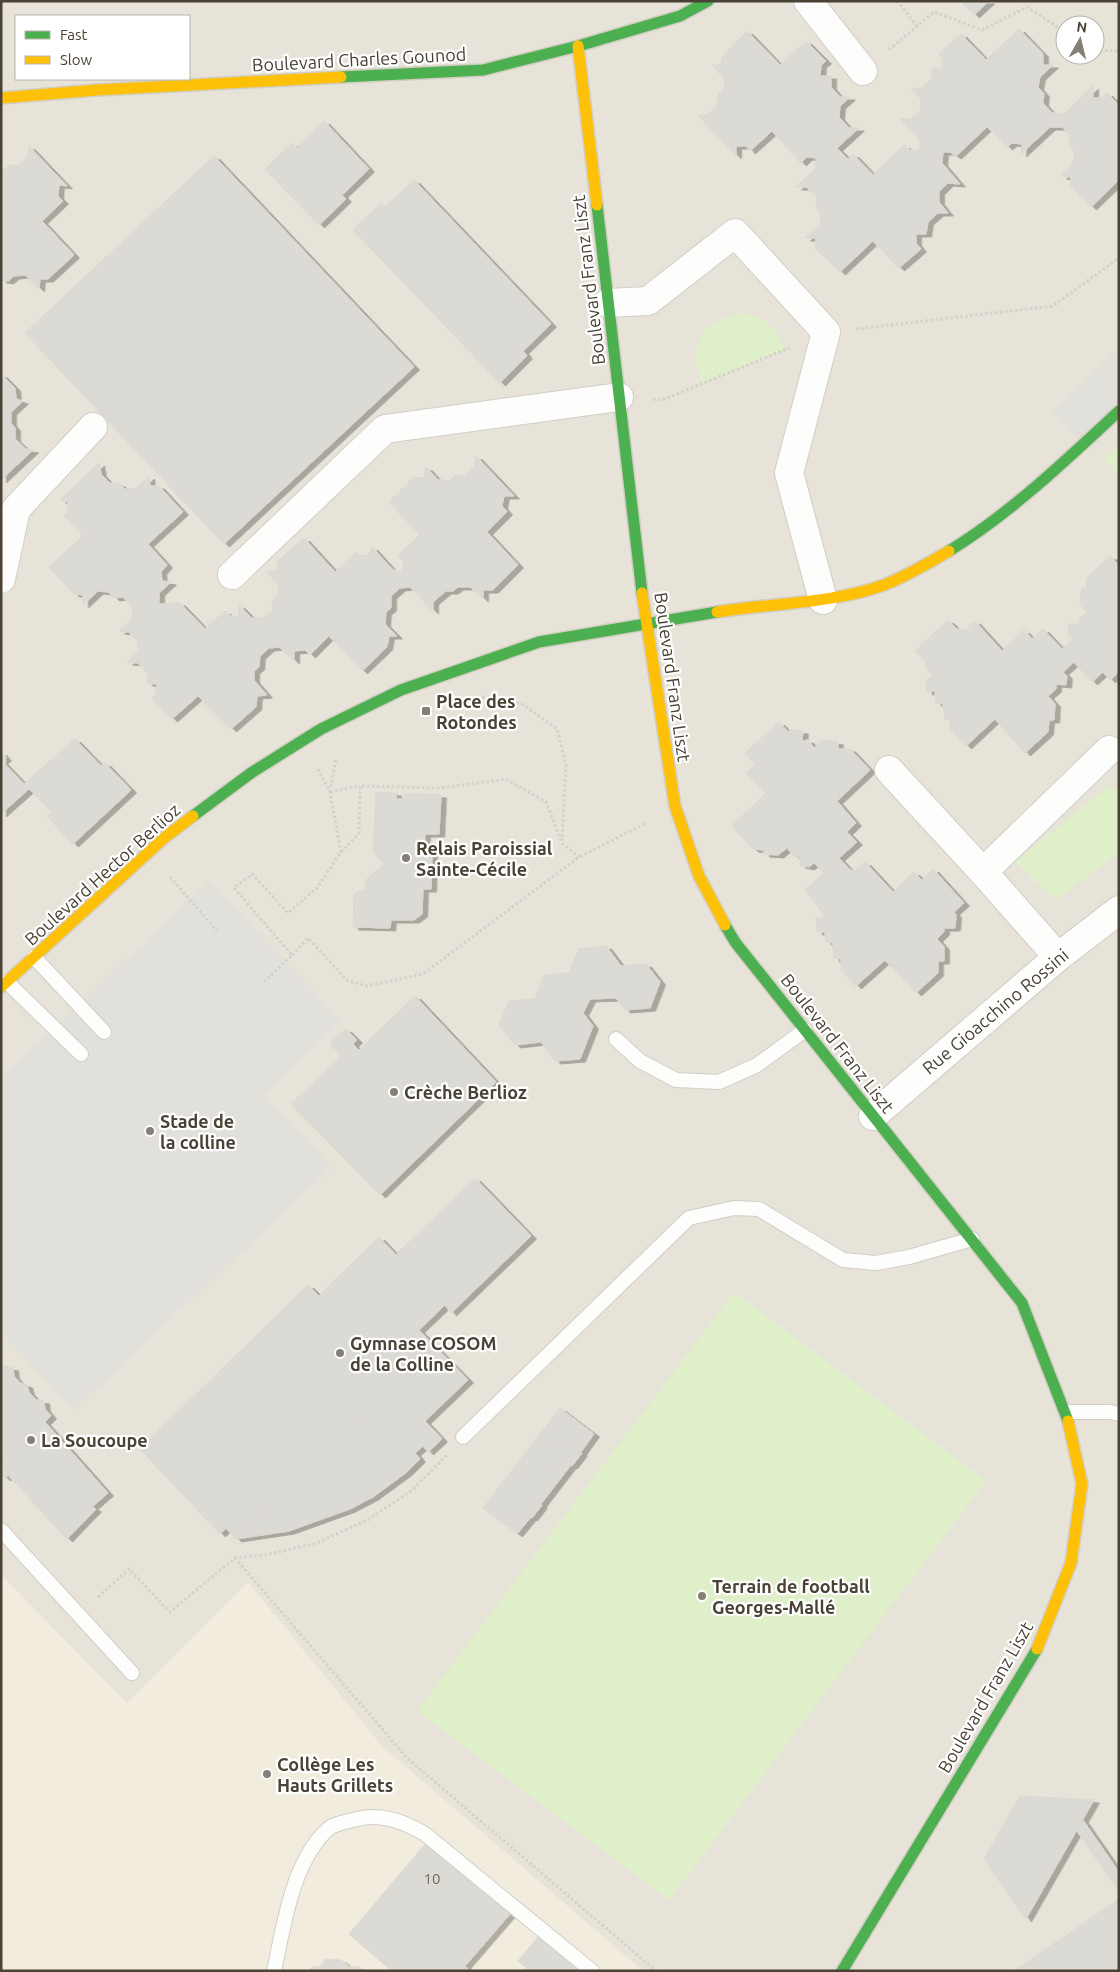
<svg xmlns="http://www.w3.org/2000/svg" width="1120" height="1972" font-family="Ubuntu,sans-serif">
<style>
.residential{fill:#e7e3d8;fill-rule:evenodd}
.education{fill:#f1ecdd}
.green{fill:#dfefc9}
.parking{fill:#e2e0da}
.building{fill:#dcdad4;stroke:#dbd8d0;filter:url(#shadow)}
.lines{fill:none;stroke-linecap:round;stroke-linejoin:round}
.lane-casing{stroke:#d0cec9;stroke-width:16}
.street-casing{stroke:#d0cec9;stroke-width:30}
.fast-casing{stroke:#d2cec2;stroke-width:14}
.slow-casing{stroke:#d2cec2;stroke-width:14}
.path{stroke:#d2d1ca;stroke-width:3;stroke-dasharray:2.5 2.5;stroke-linecap:butt}
.lane{stroke:#fdfdfc;stroke-width:14}
.street{stroke:#fdfdfc;stroke-width:28}
.fast{stroke:#4caf50;stroke-width:11}
.slow{stroke:#ffc107;stroke-width:11}
.poi-dot{fill:#857f75;stroke:#fff;stroke-width:2}
.labels{text-anchor:middle;dominant-baseline:central;stroke-width:4.5;stroke-linejoin:round;paint-order:stroke}
.number-label{font-size:15px;fill:#6f695e}
.street-label{font-size:18px;fill:#4a4235;stroke:#fff}
.poi-label{font-size:18px;font-weight:bold;fill:#4a4235;stroke:#fff;text-anchor:start}
</style>
<defs>
<filter id="shadow"><feDropShadow dx="5.5" dy="3" stdDeviation="0" flood-color="#0004"/></filter>
</defs>
<rect width="100%" height="100%" fill="#f2f1ec"/>
<path class="residential" d="M1 1H1119V1971H1ZM16 16H189V79H16ZM1065 25H1095V55H1065Z"/>
<path class="education" d="M1 1575 127 1703 248 1582 382 1746 643 1971H1Z"/>
<g class="green">
<path d="M744 313C766 319 777 328 785 349L703 384C686 346 703 318 744 313Z"/>
<path d="M1119 445V476L1104 459Z"/>
<path d="M1109 786 1119 792V853L1056 900 1015 862Z"/>
<path d="M734 1292 986 1481 669 1900 417 1711Z"/>
</g>
<g class="parking">
<path d="M1119 348V410L1083 444 1053 412Z"/>
<path d="M209 881 342 1021 264 1095 332 1167 74 1410 1 1333V1077Z"/>
</g>
<g class="building">
<path d="M961 1H989L974 15Z"/>
<path d="M1019 29 1043 54V65H1053L1040 77 1038 87 1044 94 1043 103 1052 113 1064 114 1093 86V98H1102L1107 93 1119 105V180L1091 207 1071 186V177L1061 176 1073 163 1075 152 1070 146V135L1062 127H1050L1021 154 1022 144 1012 143 1007 147 987 127 956 156 950 152H943L942 163 960 184 948 183 939 192V202L948 213H938L928 222 926 234H916V243L921 249 899 268 873 241 840 272 815 248 816 238H805L820 224 821 214 816 208 817 198 806 187H796L815 169 816 158 807 157 801 163 772 131 750 151 746 146H736V156L698 115H707L717 106 719 94 724 89 725 79 712 65H721L723 56 747 31 780 65 806 41 826 61 821 65 820 76H831V87L840 97H850L840 106 839 117 849 128H859L837 148 848 159 853 154 873 175 904 145 910 150 919 151 920 140 900 119H911L921 110V99L911 88H922L932 78V68H943V59L939 54 961 34 986 60Z"/>
<path d="M324 121 369 169 342 195 346 199 319 225 265 169 292 143 296 148Z"/>
<path d="M29 146 67 186 59 185 58 196 63 201 42 221 74 255 48 279H40L39 289 25 275 14 276 8 281 1 280V171L10 165 18 166 28 157Z"/>
<path d="M214 156 414 367 224 544 25 333Z"/>
<path d="M414 180 551 324 523 351 527 356 500 383 353 230 381 203 385 207Z"/>
<path d="M1 374 15 388 16 399 23 401 11 412V423L15 428V439L26 449 33 450 1 480Z"/>
<path d="M476 456 514 496H504L502 506 507 512 487 532 518 565 493 590H483V599L470 587H458L453 591H446L433 602V611L410 587 400 588 391 596V608L386 612 385 624 397 636H389L387 647 362 671 329 636 310 655 305 650 294 651V661L279 647 269 648 260 656 259 667 254 671V680L267 695 257 696 256 707 231 729 198 696 172 719 152 698 156 694 157 684 147 683 148 674 138 663 127 662 138 652V642L129 632 119 631 132 619 133 608 123 597 114 598 108 592 98 591 83 605V595L74 594 49 567 83 536 64 516 68 512V502L60 500 99 463 101 474 110 483 120 484 125 489H135L149 476 150 486H159L183 512 148 544 167 565 161 572 162 581 171 582 159 593V604L180 603 205 629 225 611 229 616H239V605L252 618H264L273 610 272 601 278 595 279 585 267 572 277 571 278 561 304 538 335 572 356 552 360 556 369 555 372 547 393 570 402 571 404 562 398 555 420 535 389 502 414 477 424 478 426 467 438 480 449 481 455 475 465 476 474 467Z"/>
<path d="M1110 556 1119 565V672L1110 680 1103 672 1092 682 1074 662 1063 672 1067 676 1066 685 1056 684V689L1048 696 1055 704 1054 720H1049L1048 732 1025 753 995 719 966 746 951 730 950 719H945L943 703H936L935 691 927 692 926 681 933 675 925 666 926 662 915 651 948 620 957 629 965 630 975 621 1002 651 1024 630 1032 639 1043 629 1062 649 1073 639 1068 634 1069 624H1079V619L1087 612 1080 604 1082 588 1086 589 1087 578Z"/>
<path d="M779 722 788 732 791 730 803 731 802 741 808 740 814 748 823 740 838 742V749H850L870 770 837 801 856 823 847 832 857 842 839 858 850 870 855 871 865 862 893 892 914 872 922 880 933 869 964 903 954 912 956 915 955 928H944V932L937 939 944 947V961H938V973L916 993 885 960 856 986 841 970V958L834 959 833 942H826L825 932H817L816 918H827L805 890 824 873 814 863 809 867 800 865V857L794 856 787 848 778 855 764 854V850L753 849 732 826 766 793 746 773 755 764 745 753Z"/>
<path d="M75 739 101 766 105 763 131 790 73 844 47 816 52 812 29 789 1 814V752L6 758 2 761 24 784Z"/>
<path d="M376 792 396 793V799H404V793L441 795 439 834H425L424 853H432L431 889H423L422 914 414 920H391L390 928 353 927 354 895 361 890H365L366 880 384 864 373 852Z"/>
<path d="M606 946 621 966 646 964 660 982 650 1008 625 1010 616 998 590 999 583 1013 593 1026 580 1059 555 1061 541 1042 515 1045 499 1025 509 1001 535 999 544 975 569 973 579 949Z"/>
<path d="M415 996 496 1082 380 1195 291 1104 341 1056 330 1043 346 1029 357 1040 353 1044 359 1050Z"/>
<path d="M475 1178 531 1236 451 1313 445 1305 419 1330 468 1380 425 1421 442 1439 428 1452 423 1446 415 1453 420 1459 407 1472 373 1497 350 1509 289 1531 236 1539 394 1389 382 1377 220 1534 140 1449 308 1285 319 1296 379 1237 396 1255Z"/>
<path d="M1 1363 5 1367 13 1368 14 1376 20 1383 27 1385 29 1392 36 1400 44 1401 45 1409 51 1416 45 1422 108 1493 92 1507 96 1509 67 1539 8 1475 17 1467 8 1457 3 1461 1 1459Z"/>
<path d="M382 1377 394 1389 236 1539 226 1528Z"/>
<path d="M560 1408 594 1434 581 1452 573 1446 583 1432 567 1420 496 1512 512 1525 523 1511 531 1517 517 1534 483 1508Z"/>
<path d="M567 1420 583 1432 573 1446 582 1453 572 1466 563 1458 532 1498 542 1505 532 1518 523 1511 512 1525 496 1512Z"/>
<path d="M8 1457 17 1467 5 1478 1 1474V1463Z"/>
<path d="M563 1458 571 1465 541 1504 532 1498Z"/>
<path d="M1020 1796 1094 1800 1026 1919 984 1859Z"/>
<path d="M1083 1820 1119 1872V1885L1116 1887 1077 1831Z"/>
<path d="M427 1842 510 1914 465 1966 470 1971H392L349 1934Z"/>
<path d="M1119 1899V1971H1014Z"/>
<path d="M539 1936 565 1958 554 1971H530L518 1961Z"/>
<path d="M566 1958 580 1971H555Z"/>
<path d="M326 1959 341 1960 350 1967H360L364 1971H308L312 1967H319Z"/>
</g>
<g class="lines">
<g class="lane-casing">
<g id="lane">
<path d="M34 957 104 1032"/>
<path d="M7 982 81 1054"/>
<path d="M616 1039 640 1061 676 1080 719 1082 757 1065 805 1030"/>
<path d="M1066 1412H1110L1119 1414"/>
<path d="M463 1437 689 1218 734 1208 759 1209 843 1260 876 1263 909 1257 972 1239"/>
<path d="M1 1530 132 1673"/>
<path d="M274 1971C284 1925 292 1862 328 1829 333 1824 346 1822 353 1820 379 1812 403 1821 425 1834L592 1971"/>
</g>
</g>
<g class="street-casing">
<g id="street">
<path d="M808 1 863 71"/>
<path d="M608 303 648 301 735 233 826 332 789 473 823 600"/>
<path d="M232 575 385 429 619 397"/>
<path d="M1 579 16 509 93 427"/>
<path d="M889 770 983 872 1058 957"/>
<path d="M983 872 1109 750"/>
<path d="M873 1116 1058 957 1119 910"/>
</g>
</g>
<g class="fast-casing">
<g id="fast">
<path d="M341 77 483 70 578 46 680 16 708 1"/>
<path d="M597 205 642 593"/>
<path d="M949 551C1011 513 1066 460 1119 411"/>
<path d="M193 816 251 773 321 729 401 690 539 642 717 612"/>
<path d="M725 925 735 942 1022 1303 1068 1421"/>
<path d="M842 1971 1037 1649"/>
</g>
</g>
<g class="slow-casing">
<g id="slow">
<path d="M578 46 597 205"/>
<path d="M1 98 97 90 341 77"/>
<path d="M642 593 675 806 699 876 725 925"/>
<path d="M717 612C772 603 831 604 884 585 907 576 928 563 949 551"/>
<path d="M1 987 164 838 193 816"/>
<path d="M1037 1649 1071 1563 1082 1484 1068 1421"/>
</g>
</g>
<g class="path">
<path d="M897 1 917 26"/>
<path d="M889 50 934 12 982 30 1027 7 1065 32"/>
<path d="M1095 50 1119 51"/>
<path d="M856 329 1053 306 1119 258"/>
<path d="M653 399 662 400 789 348"/>
<path d="M482 697 522 704 557 729 566 766 562 840"/>
<path d="M318 769 330 792 341 852"/>
<path d="M330 792 336 758"/>
<path d="M330 792 360 786"/>
<path d="M170 877 217 931"/>
<path d="M292 955 308 938 348 981 367 986 423 974 579 857 646 823"/>
<path d="M264 982 292 955 234 888 252 874 288 913 317 888 341 852 359 833 360 786 440 788 506 779 546 802 562 843 579 857"/>
<path d="M235 1558 407 1758 656 1971"/>
<path d="M98 1597 129 1569 170 1612 235 1558 265 1555 317 1543 369 1519 411 1491 447 1455"/>
</g>
<use href="#lane" class="lane"/>
<use href="#street" class="street"/>
<use href="#fast" class="fast"/>
<use href="#slow" class="slow"/>
</g>
<g class="poi-dot">
<rect x="421" y="706" width="10" height="10" rx="2.5"/>
<circle cx="406" cy="858" r="5"/>
<circle cx="394" cy="1092" r="5"/>
<circle cx="150" cy="1131" r="5"/>
<circle cx="340" cy="1353" r="5"/>
<circle cx="31" cy="1440" r="5"/>
<circle cx="702" cy="1596" r="5"/>
<circle cx="267" cy="1774" r="5"/>
</g>
<g class="labels">
<g class="number-label">
<text x="432" y="1878">10</text>
</g>
<g class="street-label">
<text transform="translate(359 59) rotate(-3)">Boulevard Charles Gounod</text>
<text transform="translate(588 280) rotate(-97)">Boulevard Franz Liszt</text>
<text transform="translate(673 677) rotate(82)">Boulevard Franz Liszt</text>
<text transform="translate(102 874) rotate(-42)">Boulevard Hector Berlioz</text>
<text transform="translate(995 1011) rotate(-40)">Rue Gioacchino Rossini</text>
<text transform="translate(838 1043) rotate(52)">Boulevard Franz Liszt</text>
<text transform="translate(985 1697) rotate(-60)">Boulevard Franz Liszt</text>
</g>
<g class="poi-label">
<text x="436" y="701">Place des<tspan x="436" dy="21">Rotondes</tspan></text>
<text x="416" y="848">Relais Paroissial<tspan x="416" dy="21">Sainte-Cécile</tspan></text>
<text x="404" y="1092">Crèche Berlioz</text>
<text x="160" y="1121">Stade de<tspan x="160" dy="21">la colline</tspan></text>
<text x="350" y="1343">Gymnase COSOM<tspan x="350" dy="21">de la Colline</tspan></text>
<text x="41" y="1440">La Soucoupe</text>
<text x="712" y="1586">Terrain de football<tspan x="712" dy="21">Georges-Mallé</tspan></text>
<text x="277" y="1764">Collège Les<tspan x="277" dy="21">Hauts Grillets</tspan></text>
</g>
</g>
<rect width="1120" height="1972" fill="none" stroke="#4a4235" stroke-width="5"/>
<rect x="15" y="15" width="175" height="65" fill="#ffffff" stroke="#b7b3ae"/>
<rect x="25" y="31" width="25" height="8" fill="#4caf50" stroke="#b7b3ae"/>
<text x="60" y="40" font-size="15" fill="#4a4235">Fast</text>
<rect x="25" y="56" width="25" height="8" fill="#ffc107" stroke="#b7b3ae"/>
<text x="60" y="65" font-size="15" fill="#4a4235">Slow</text>
<g transform="translate(1080 40) rotate(8)"><circle r="24" fill="#ffffff" stroke="#b7b3ae"/>
<path d="M0-4L9 19L0 12L-9 19Z" fill="#857f75"/>
<text y="-8" font-size="14" font-weight="bold" text-anchor="middle" fill="#4a4235">N</text>
</g>
</svg>
